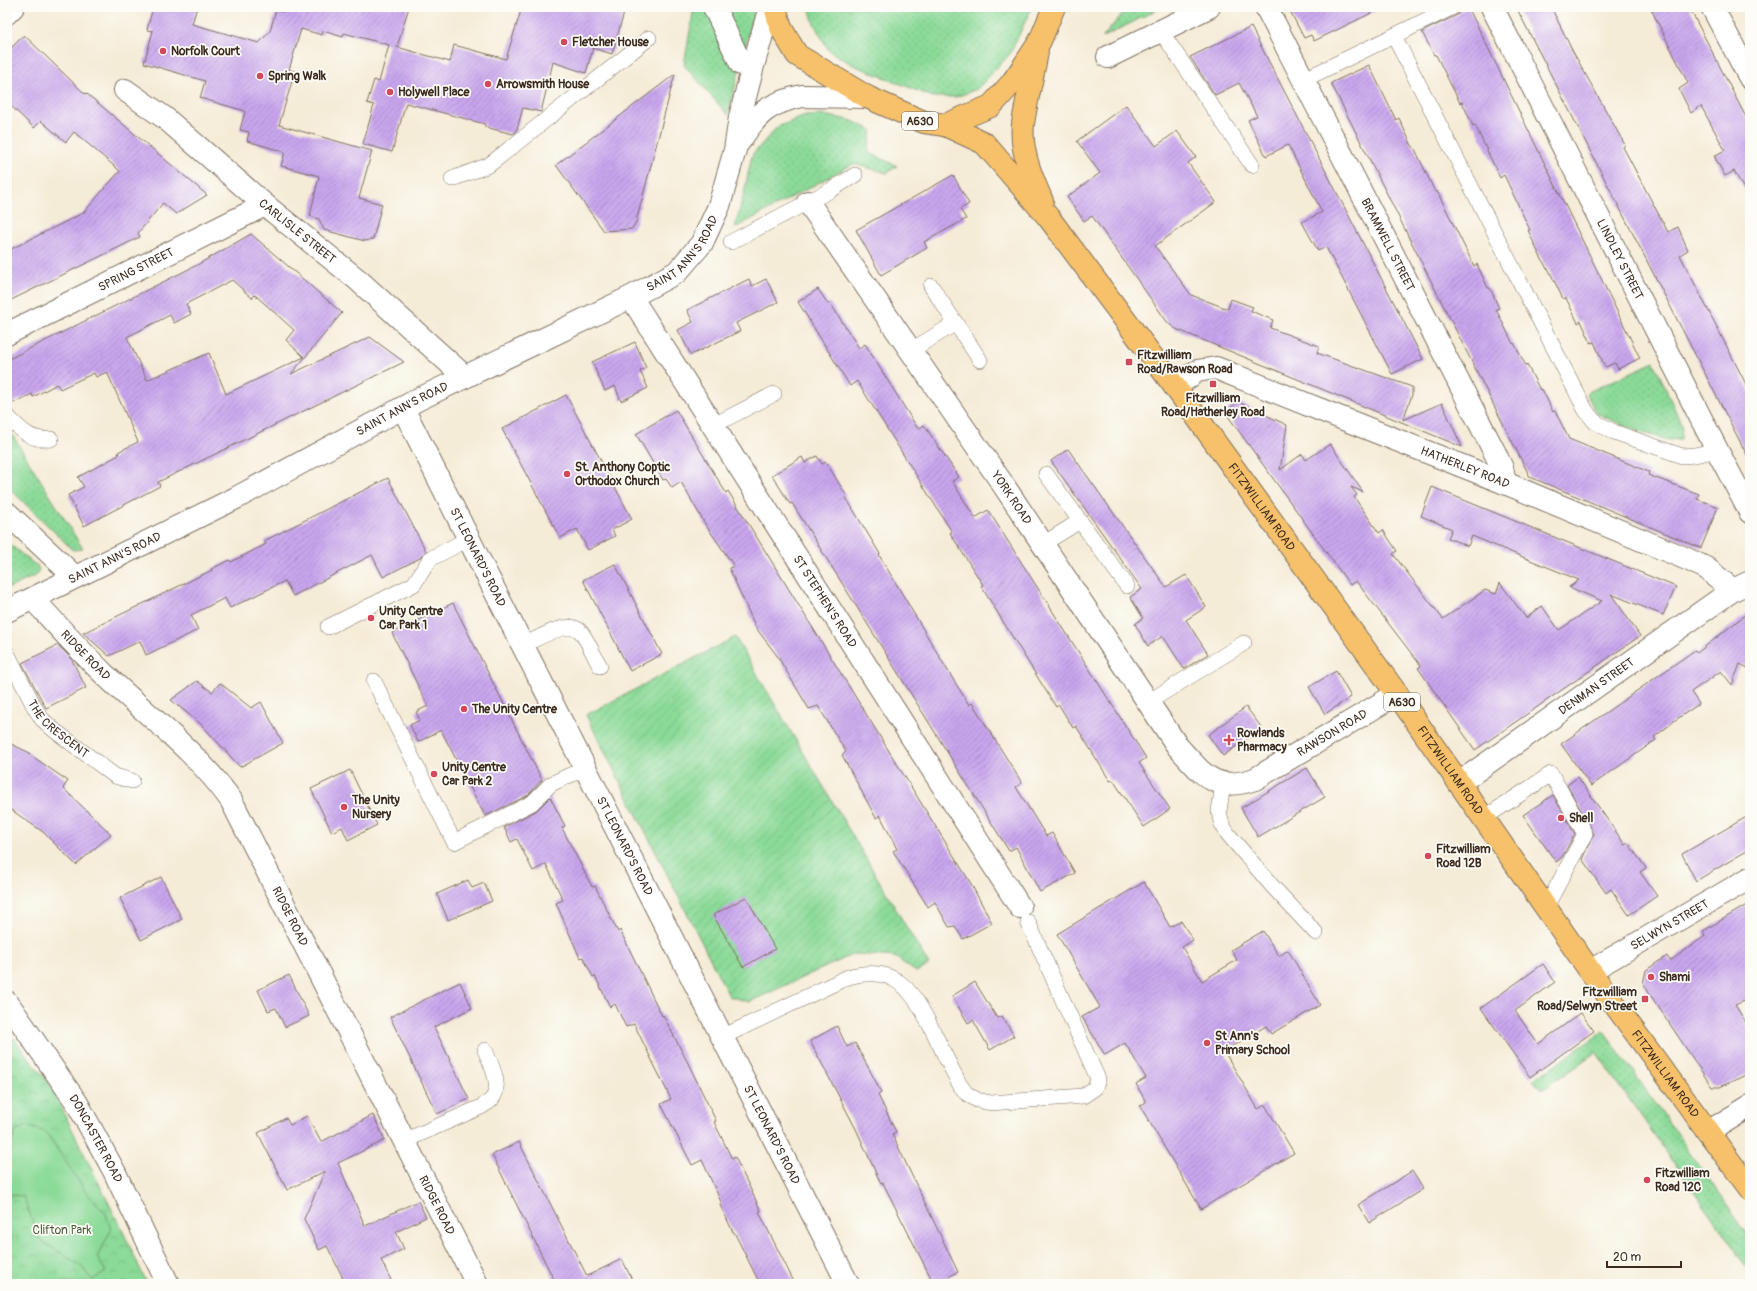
<svg xmlns="http://www.w3.org/2000/svg" width="1757" height="1291" font-family="Pangolin,sans-serif">
<style>
.grass{fill:url(#grass-dots);stroke:#63825b}
.park{fill:url(#park-crowns);stroke:#63825b}
.garden{fill:url(#garden-furrows);stroke:#63825b}
.pitch{fill:#8bda98;stroke:#63825b}
.building{fill:url(#building-hatch);fill-rule:evenodd}
.lines{fill:none;stroke-linecap:round;stroke-linejoin:round}
.service-casing{stroke:#7c6e5f;stroke-width:16}
.pedestrian-casing{stroke:#7c6e5f;stroke-width:24}
.minor-casing{stroke:#7c6e5f;stroke-width:24}
.tertiary-casing{stroke:#7c6e5f;stroke-width:24}
.primary-casing{stroke:#7c6e5f;stroke-width:24}
.service{stroke:#fff;stroke-width:15}
.pedestrian{stroke:#fff;stroke-width:22}
.minor{stroke:#fff;stroke-width:22}
.tertiary{stroke:#fff;stroke-width:22}
.primary{stroke:#f6c16b;stroke-width:22}
.poi-dot{fill:#d1495b;stroke:#fdfcf7;stroke-width:1.5}
.labels{text-anchor:middle;dominant-baseline:central;stroke-width:3.5;stroke-linejoin:round;paint-order:stroke}
.shield{fill:#fdfcf7;stroke:#75695f;stroke-width:1}
.shield-label{font-size:11px;font-weight:bold;fill:#3b2a1e}
.poi-label{font-size:12px;font-weight:bold;fill:#3b2a1e;stroke:#fdfcf7;text-anchor:start}
.street-label{font-size:12px;fill:#3b2a1e;stroke:#fdfcf7}
.park-label{font-size:12px;fill:#535f43;stroke:#fdfcf7}
</style>
<defs>
<pattern id="grass-dots" width="8" height="8" patternUnits="userSpaceOnUse"><rect width="8" height="8" fill="#8bda98"/><path d="M2 2h.1M6 6h.1" fill="none" stroke="#79bb83" stroke-width="1.8" stroke-linecap="round"/></pattern>
<pattern id="park-crowns" width="20" height="18" patternUnits="userSpaceOnUse"><rect width="20" height="18" fill="#8bda98"/><path d="M2 6a3 3 0 1 1 6 0M12 15a3 3 0 1 1 6 0" fill="none" stroke="#79bb83"/></pattern>
<pattern id="garden-furrows" width="10" height="10" patternUnits="userSpaceOnUse"><rect width="10" height="10" fill="#8bda98"/><path d="M-1 1l2-2M0 10L10 0M9 11l2-2" fill="none" stroke="#79bb83"/></pattern>
<pattern id="building-hatch" width="6" height="6" patternUnits="userSpaceOnUse"><rect width="6" height="6" fill="#c9a6ee"/><path d="M-1 1l2-2M0 6l6-6M5 7l2-2" fill="none" stroke="#a487c0"/></pattern>
</defs>
<rect width="100%" height="100%" fill="#fdfcf7"/>
<filter id="ink" filterUnits="userSpaceOnUse"><feTurbulence type="fractalNoise" baseFrequency=".025" numOctaves="2"/><feDisplacementMap in="SourceGraphic" scale="8" xChannelSelector="R" yChannelSelector="G"/><feConvolveMatrix kernelMatrix="1 2 1 2 8 2 1 2 1" color-interpolation-filters="sRGB"/></filter>
<filter id="wash" filterUnits="userSpaceOnUse"><feTurbulence type="fractalNoise" baseFrequency=".012" numOctaves="4" result="noise"/><feDisplacementMap in="SourceGraphic" scale="16" xChannelSelector="R" yChannelSelector="G"/><feGaussianBlur stdDeviation="0.9" result="paint"/><feColorMatrix in="noise" values="0 0 0 0 0 0 0 0 0 0 0 0 0 0 0 0 0 1.4 0 .05"/><feComposite in="paint" operator="in"/></filter>
<g filter="url(#wash)">
<rect width="100%" height="100%" fill="#f5ecd7"/>
<g class="grass">
<path d="M694 7H755L728 115 684 65Z"/>
<path d="M809 7H1032L1010 54 977 89 956 97H933L853 65 829 51 814 24Z"/>
<path d="M1128 7H1162L1102 38Z"/>
<path d="M823 115 850 120 872 130 868 152 897 166 887 173 853 164 735 228 744 193 752 155 777 127 805 116Z"/>
<path d="M1654 362 1682 426 1681 439 1669 440 1639 432 1596 413 1586 393Z"/>
<path d="M7 426 83 549 73 550 7 486Z"/>
<path d="M7 542 39 568 37 575 7 589Z"/>
<path d="M1604 1031 1750 1237V1271L1596 1052 1543 1089 1541 1090 1533 1080Z"/>
</g>
<path class="park" d="M7 1030 49 1083 128 1242 147 1284H7Z"/>
<path class="garden" d="M735 637 929 965 916 972 895 957 854 954 749 1002 729 996 586 715Z"/>
<path class="pitch" d="M26 1126 46 1132 86 1192 106 1214 111 1230 97 1257 106 1272 92 1280 81 1266 40 1240 23 1196 11 1195C0 1179 9 1150 15 1132Z"/>
<g id="blocks">
<g class="building">
<path d="M153 7H197L192 24 259 43 270 31 276 10 283 12 285 7H409L397 47 450 62 454 45 506 59 522 7H604L624 13 612 54 593 48 586 73 553 62 541 112 523 108 516 132 513 134 485 127V124L406 103 392 152 363 144 374 105 367 103 374 80 379 82 389 45 344 33 343 37 323 31 322 35 301 29 289 70 295 71 279 125 372 151 359 198 382 204 373 239 365 241 324 230 319 219 310 216 319 176 281 166 285 152 247 141 249 132 240 130 245 111 200 98 205 81 144 63 153 31 147 30Z"/>
<path d="M1288 7H1384L1314 41 1311 35 1304 38Z"/>
<path d="M1468 7 1640 358 1618 369 1615 363 1605 367 1594 342 1591 343 1581 321 1578 323 1566 298 1563 299 1548 268 1547 269 1537 250 1528 230H1530L1504 175 1500 178 1475 125 1473 126 1462 102 1460 103 1436 55H1434L1422 32 1457 15 1461 11Z"/>
<path d="M1516 7H1551L1572 50 1625 145 1623 147 1668 232 1678 227 1688 250 1680 255 1750 392V461Z"/>
<path d="M1650 7H1689L1750 125V200L1734 171 1725 176 1714 156 1725 150 1701 106 1691 113 1679 89 1688 83Z"/>
<path d="M1251 27 1423 359 1392 374 1326 247 1318 251 1302 222 1322 212 1288 145 1266 156 1248 120 1257 116 1239 83 1215 95 1190 57Z"/>
<path d="M24 35 85 94 86 93 207 195 176 214 163 203 138 233 140 237 7 302V251L83 213 120 171 74 132 66 142 41 121 34 128 7 102V52Z"/>
<path d="M1369 65 1396 120 1399 118 1411 144 1415 149 1435 192 1437 191 1474 266 1477 264 1488 288H1490L1499 308 1496 309 1513 344 1514 343 1526 366 1527 365 1540 390 1542 389 1553 412 1555 411 1569 439 1649 472 1648 475 1699 494 1697 499 1718 507 1701 548 1530 477 1331 83Z"/>
<path d="M675 74 636 222 632 229 604 231 556 165Z"/>
<path d="M1126 105 1156 146 1177 131 1196 157 1188 163 1216 202 1155 246 1191 295 1228 309 1231 299 1253 307 1251 311 1273 320 1270 328 1319 346 1317 353 1412 387V395L1403 420 1442 403 1462 447 1176 329 1168 323 1092 216 1084 221 1067 197 1100 173 1077 141Z"/>
<path d="M953 175 969 204 960 209 966 219 924 242 927 248 881 275 856 230Z"/>
<path d="M251 234 342 313 291 374 370 337 404 362 158 482 160 486 84 526 68 495 84 487 78 477 119 455 118 452 138 442 107 372 96 377 94 373 60 389 57 384 33 397 32 394 7 406V360L197 265ZM232 280 252 298 255 295 294 330 286 340 304 357 226 394 209 353 147 380 127 337 170 315 174 323 191 314 186 304Z"/>
<path d="M749 279 752 286 766 279 778 302 736 323 740 331 691 355 678 330 693 322 687 310Z"/>
<path d="M818 289 828 304 830 303 859 348 865 344 918 429 924 425 959 477 952 481 975 518 988 510 1146 758 1139 763 1170 809 1144 827 1113 780 1110 781 1076 726 1073 728 1059 705 1056 707 981 586 983 585 950 533 952 532 857 381 850 386 798 302Z"/>
<path d="M635 342 646 368 640 371 648 388 621 401 615 386 605 391 592 362Z"/>
<path d="M566 395 632 519 612 530 615 536 588 550 577 529 560 538 502 429Z"/>
<path d="M1238 402 1287 425 1280 470 1302 454 1306 460 1330 444 1363 492 1351 487 1357 495 1354 497 1379 533 1383 530 1397 551 1393 554 1443 619 1485 590 1496 594 1500 583 1526 618 1542 606 1559 630 1602 601 1569 587 1579 580 1513 553 1472 536 1468 546 1448 538 1452 529 1421 516 1432 487 1676 587 1663 615 1611 594 1640 636 1475 750 1418 668 1421 666 1356 581 1350 585 1225 412Z"/>
<path d="M676 410 726 493 728 491 970 882 992 923 963 939 955 926 949 927 935 902 928 907 893 851 897 849 880 815 876 818 842 755 846 752 818 706 809 709 778 657 756 628 729 568 734 566 705 524 681 482 672 488 666 479 663 480 636 434Z"/>
<path d="M1068 449 1166 587 1186 575 1206 607 1186 620 1208 654 1184 669 1163 636 1148 646 1135 624 1143 618 1130 597 1142 589 1051 461Z"/>
<path d="M817 456 822 464 826 462 846 495 845 496 880 554 879 555 948 671 969 705 972 703 1022 783 1016 787 1046 836 1052 833 1075 873 1040 892 1016 847 1009 851 792 503 790 504 772 475 802 457 805 463Z"/>
<path d="M388 478 426 551 420 558 383 577 372 555 293 596 285 581 230 608 225 598 191 615 198 630 146 655 140 641 109 656 83 633 212 570 211 569 230 560 231 562 266 544 264 541Z"/>
<path d="M615 564 662 654 630 671 583 580Z"/>
<path d="M453 603 542 780 527 796 485 816 441 730 418 742 410 725 420 720 416 712 428 706 392 633Z"/>
<path d="M1750 611V669L1740 664 1732 685 1721 671 1691 692 1699 704 1671 723V724L1654 737 1656 740 1591 786 1561 744 1695 650 1697 653Z"/>
<path d="M58 645 71 658 86 688 46 708 22 663Z"/>
<path d="M1336 671 1351 697 1325 714 1309 687Z"/>
<path d="M197 681 212 692 220 683 251 708 261 702 283 743 240 767 202 725 171 700Z"/>
<path d="M1246 707 1262 728 1223 756 1208 735Z"/>
<path d="M7 742 30 753 29 754 68 781 63 788 111 834 76 865 43 832 7 807Z"/>
<path d="M1307 768 1325 797 1258 837 1241 808Z"/>
<path d="M350 770 377 825 348 840 342 827 332 832 311 789Z"/>
<path d="M1578 777 1625 845 1628 843 1646 868 1640 872 1657 896 1629 915 1611 889 1606 893 1582 859 1594 834 1567 785Z"/>
<path d="M1553 795 1575 834 1562 857 1556 862 1523 815Z"/>
<path d="M550 797 565 826 562 828 592 887 595 886 618 932 620 930 662 1016 663 1015 688 1063 716 1121 714 1122 732 1159 735 1157 761 1211 759 1212 795 1284H760L734 1232H733L720 1205 722 1204 702 1160 692 1165 661 1104 671 1099 634 1024 626 1027 615 1004 610 1007 595 976 593 977 583 957 580 958 556 903 563 900 546 864 533 871 517 839 511 842 504 827 536 811Z"/>
<path d="M1750 815V849L1696 881 1682 854Z"/>
<path d="M161 877 182 919 141 940 120 898Z"/>
<path d="M468 880 472 888 484 883 492 901 448 920 437 894Z"/>
<path d="M1144 882 1170 927 1181 921 1193 940 1182 947 1202 981 1237 960 1231 950 1263 931 1279 956 1288 950 1320 1005 1271 1034 1266 1026 1224 1051 1258 1109 1265 1105 1294 1153 1201 1209 1140 1106 1146 1102 1136 1084 1146 1078 1125 1043 1105 1055 1082 1017 1100 1007 1057 934Z"/>
<path d="M746 897 775 949 743 967 713 915Z"/>
<path d="M1750 903V998L1735 1005 1750 1029V1073L1720 1087H1712L1643 984 1646 970 1667 956 1670 961 1705 936 1703 931Z"/>
<path d="M1543 964 1555 982 1515 1011 1538 1044 1581 1013 1594 1031 1530 1077 1481 1008Z"/>
<path d="M289 975 309 1016 285 1027 276 1008 268 1011 258 990Z"/>
<path d="M460 982 472 1008 434 1027 469 1099 437 1114 390 1017Z"/>
<path d="M975 982 997 1018 1002 1016 1014 1036 990 1050 973 1020 968 1023 952 996Z"/>
<path d="M837 1026 847 1047 855 1043 875 1080 881 1093 878 1095 896 1132 892 1134 958 1272 934 1284 883 1183 881 1184 856 1129 810 1041Z"/>
<path d="M373 1115 385 1140 338 1163 365 1226 418 1201 426 1217 396 1232 404 1249 381 1260 393 1284H346L327 1246 319 1250 304 1219 325 1171 287 1190 258 1133 286 1118 290 1125 307 1116 321 1142Z"/>
<path d="M519 1142 587 1276 622 1259 634 1284H556L492 1155Z"/>
<path d="M1412 1171 1423 1189 1369 1223 1358 1205Z"/>
</g>
</g>
</g>
<g filter="url(#ink)">
<use href="#blocks" fill-opacity="0" stroke="#7c6e5f" stroke-width="1"/>
<g class="lines">
<g class="service-casing">
<g id="service">
<path d="M1160 30 1252 165"/>
<path d="M1394 36 1586 411 1595 422 1614 432 1682 456 1695 455 1717 450"/>
<path d="M1305 79 1453 7"/>
<path d="M452 179 489 165 649 38"/>
<path d="M731 242 831 190 855 175"/>
<path d="M931 286 980 360"/>
<path d="M910 351 956 323"/>
<path d="M7 416C21 430 30 441 51 439"/>
<path d="M712 426 774 394"/>
<path d="M1046 474 1127 586"/>
<path d="M1043 544 1080 521"/>
<path d="M328 627 414 584 430 559 468 539"/>
<path d="M522 646C535 640 567 619 580 631 586 637 595 658 600 666"/>
<path id="s1" d="M7 653 35 708 42 719 54 730 115 776 132 781"/>
<path d="M374 681 454 842 532 803 551 784 585 768"/>
<path d="M1148 702 1244 643"/>
<path d="M1223 784 1219 811 1221 822 1227 833 1273 887 1316 933"/>
<path d="M1484 818 1551 774 1585 834 1546 907"/>
<path d="M722 1037 848 977C898 963 914 993 934 1033 942 1050 951 1068 960 1085L966 1093 977 1100 991 1103 1083 1096 1095 1088 1098 1079 1028 922"/>
<path d="M404 1141 481 1107C485 1104 490 1102 492 1099 503 1085 490 1063 485 1050"/>
</g>
</g>
<g class="pedestrian-casing">
<g id="pedestrian">
<path d="M714 7 741 64"/>
<path d="M1175 387 1197 371 1216 368 1321 410"/>
</g>
</g>
<g class="minor-casing">
<g id="minor">
<path id="s2" d="M1266 7 1494 451 1502 468 1505 483"/>
<path id="s3" d="M1492 7 1717 450 1750 512"/>
<path d="M1712 7 1750 78"/>
<path d="M7 13 13 7"/>
<path d="M1108 57 1209 7"/>
<path id="s4" d="M125 90 165 118 265 205 358 280 465 377"/>
<path id="s5" d="M808 202 1000 480 1178 747C1204 775 1214 793 1255 779L1397 694"/>
<path id="s6" d="M631 297 1020 907"/>
<path id="s7" d="M7 334 265 205"/>
<path id="s8" d="M403 408 499 599 848 1284"/>
<path id="s9" d="M1321 410 1505 483 1687 559 1706 568 1733 590 1750 582"/>
<path d="M7 513 75 577"/>
<path id="s10" d="M33 599C56 624 79 650 104 674 147 715 196 751 231 800L477 1284"/>
<path id="s11" d="M1459 783 1733 590"/>
<path id="s12" d="M1590 971 1750 878"/>
<path d="M1708 1132 1750 1106"/>
</g>
</g>
<g class="tertiary-casing">
<g id="tertiary">
<path d="M739 142C757 114 768 103 802 96L867 97"/>
<path id="s13" d="M7 611 236 498 417 400 631 297 677 272 702 243 719 206 735 150 740 117 753 66 770 7"/>
<path id="s14" d="M7 1002 77 1103 114 1171 168 1284"/>
</g>
</g>
<g class="primary-casing">
<g id="primary">
<path d="M775 7 781 28 797 55 867 97 924 122 945 125 991 106 1011 84 1023 67 1040 41 1054 7"/>
<path d="M1037 52C1033 75 1026 102 1023 124 1020 151 1032 178 1042 201"/>
<path id="s15" d="M945 125 984 143 1049 218 1175 387 1397 694 1590 971 1750 1189"/>
</g>
</g>
<use href="#service" class="service"/>
<use href="#pedestrian" class="pedestrian"/>
<use href="#minor" class="minor"/>
<use href="#tertiary" class="tertiary"/>
<use href="#primary" class="primary"/>
</g>
</g>
<g class="poi-dot">
<circle cx="564" cy="42" r="4"/>
<circle cx="163" cy="51" r="4"/>
<circle cx="260" cy="76" r="4"/>
<circle cx="488" cy="84" r="4"/>
<circle cx="390" cy="92" r="4"/>
<rect x="1125" y="358" width="8" height="8" rx="2"/>
<rect x="1209" y="380" width="8" height="8" rx="2"/>
<circle cx="567" cy="474" r="4"/>
<circle cx="371" cy="618" r="4"/>
<circle cx="464" cy="709" r="4"/>
<path d="M1227 734h4v4h4v4h-4v4h-4v-4h-4v-4h4z"/>
<circle cx="434" cy="774" r="4"/>
<circle cx="344" cy="807" r="4"/>
<circle cx="1561" cy="818" r="4"/>
<circle cx="1428" cy="856" r="4"/>
<circle cx="1651" cy="977" r="4"/>
<rect x="1641" y="995" width="8" height="8" rx="2"/>
<circle cx="1207" cy="1043" r="4"/>
<circle cx="1647" cy="1180" r="4"/>
</g>
<g class="labels">
<g class="shield">
<rect x="902" y="112" width="36" height="18" rx="3"/>
<rect x="1384" y="693" width="36" height="18" rx="3"/>
</g>
<g class="shield-label">
<text x="920" y="121">A630</text>
<text x="1402" y="702">A630</text>
</g>
<g class="poi-label">
<text x="572" y="42">Fletcher House</text>
<text x="171" y="51">Norfolk Court</text>
<text x="268" y="76">Spring Walk</text>
<text x="496" y="84">Arrowsmith House</text>
<text x="398" y="92">Holywell Place</text>
<text x="1137" y="355">Fitzwilliam<tspan x="1137" dy="14">Road/Rawson Road</tspan></text>
<text x="1213" y="398" text-anchor="middle">Fitzwilliam<tspan x="1213" dy="14">Road/Hatherley Road</tspan></text>
<text x="575" y="467">St. Anthony Coptic<tspan x="575" dy="14">Orthodox Church</tspan></text>
<text x="379" y="611">Unity Centre<tspan x="379" dy="14">Car Park 1</tspan></text>
<text x="472" y="709">The Unity Centre</text>
<text x="1237" y="733">Rowlands<tspan x="1237" dy="14">Pharmacy</tspan></text>
<text x="442" y="767">Unity Centre<tspan x="442" dy="14">Car Park 2</tspan></text>
<text x="352" y="800">The Unity<tspan x="352" dy="14">Nursery</tspan></text>
<text x="1569" y="818">Shell</text>
<text x="1436" y="849">Fitzwilliam<tspan x="1436" dy="14">Road 12B</tspan></text>
<text x="1659" y="977">Shami</text>
<text x="1637" y="992" text-anchor="end">Fitzwilliam<tspan x="1637" dy="14">Road/Selwyn Street</tspan></text>
<text x="1215" y="1036">St Ann's<tspan x="1215" dy="14">Primary School</tspan></text>
<text x="1655" y="1173">Fitzwilliam<tspan x="1655" dy="14">Road 12C</tspan></text>
</g>
<g class="street-label">
<text stroke="none"><textPath href="#s4" startOffset="223">CARLISLE STREET</textPath></text>
<text stroke="none"><textPath href="#s2" startOffset="267">BRAMWELL STREET</textPath></text>
<text stroke="none"><textPath href="#s13" startOffset="768">SAINT ANN'S ROAD</textPath></text>
<text stroke="none"><textPath href="#s3" startOffset="283">LINDLEY STREET</textPath></text>
<text stroke="none"><textPath href="#s7" startOffset="144">SPRING STREET</textPath></text>
<text stroke="none"><textPath href="#s13" startOffset="444">SAINT ANN'S ROAD</textPath></text>
<text stroke="none"><textPath href="#s9" startOffset="155">HATHERLEY ROAD</textPath></text>
<text stroke="none"><textPath href="#s5" startOffset="359">YORK ROAD</textPath></text>
<text stroke="none"><textPath href="#s15" startOffset="501">FITZWILLIAM ROAD</textPath></text>
<text stroke="none"><textPath href="#s8" startOffset="167">ST LEONARD'S ROAD</textPath></text>
<text stroke="none"><textPath href="#s13" startOffset="120">SAINT ANN'S ROAD</textPath></text>
<text stroke="none"><textPath href="#s6" startOffset="361">ST STEPHEN'S ROAD</textPath></text>
<text stroke="none"><textPath href="#s10" startOffset="77">RIDGE ROAD</textPath></text>
<text stroke="none"><textPath href="#s11" startOffset="168">DENMAN STREET</textPath></text>
<text stroke="none"><textPath href="#s1" startOffset="93">THE CRESCENT</textPath></text>
<text stroke="none"><textPath href="#s5" startOffset="840">RAWSON ROAD</textPath></text>
<text stroke="none"><textPath href="#s15" startOffset="825">FITZWILLIAM ROAD</textPath></text>
<text stroke="none"><textPath href="#s8" startOffset="491">ST LEONARD'S ROAD</textPath></text>
<text stroke="none"><textPath href="#s10" startOffset="413">RIDGE ROAD</textPath></text>
<text stroke="none"><textPath href="#s12" startOffset="92">SELWYN STREET</textPath></text>
<text stroke="none"><textPath href="#s15" startOffset="1197">FITZWILLIAM ROAD</textPath></text>
<text stroke="none"><textPath href="#s8" startOffset="815">ST LEONARD'S ROAD</textPath></text>
<text stroke="none"><textPath href="#s14" startOffset="163">DONCASTER ROAD</textPath></text>
<text stroke="none"><textPath href="#s10" startOffset="737">RIDGE ROAD</textPath></text>
</g>
<g class="park-label">
<text x="62" y="1230">Clifton Park</text>
</g>
</g>
<rect width="1757" height="1291" fill="none" stroke="#fdfcf7" stroke-width="24"/>
<path d="M1607 1261v6h74v-6" fill="none" stroke="#3b2a1e" stroke-width="2"/>
<text x="1613" y="1261" font-size="12" fill="#3b2a1e" stroke="#fdfcf7" stroke-width="3" paint-order="stroke">20 m</text>
</svg>
